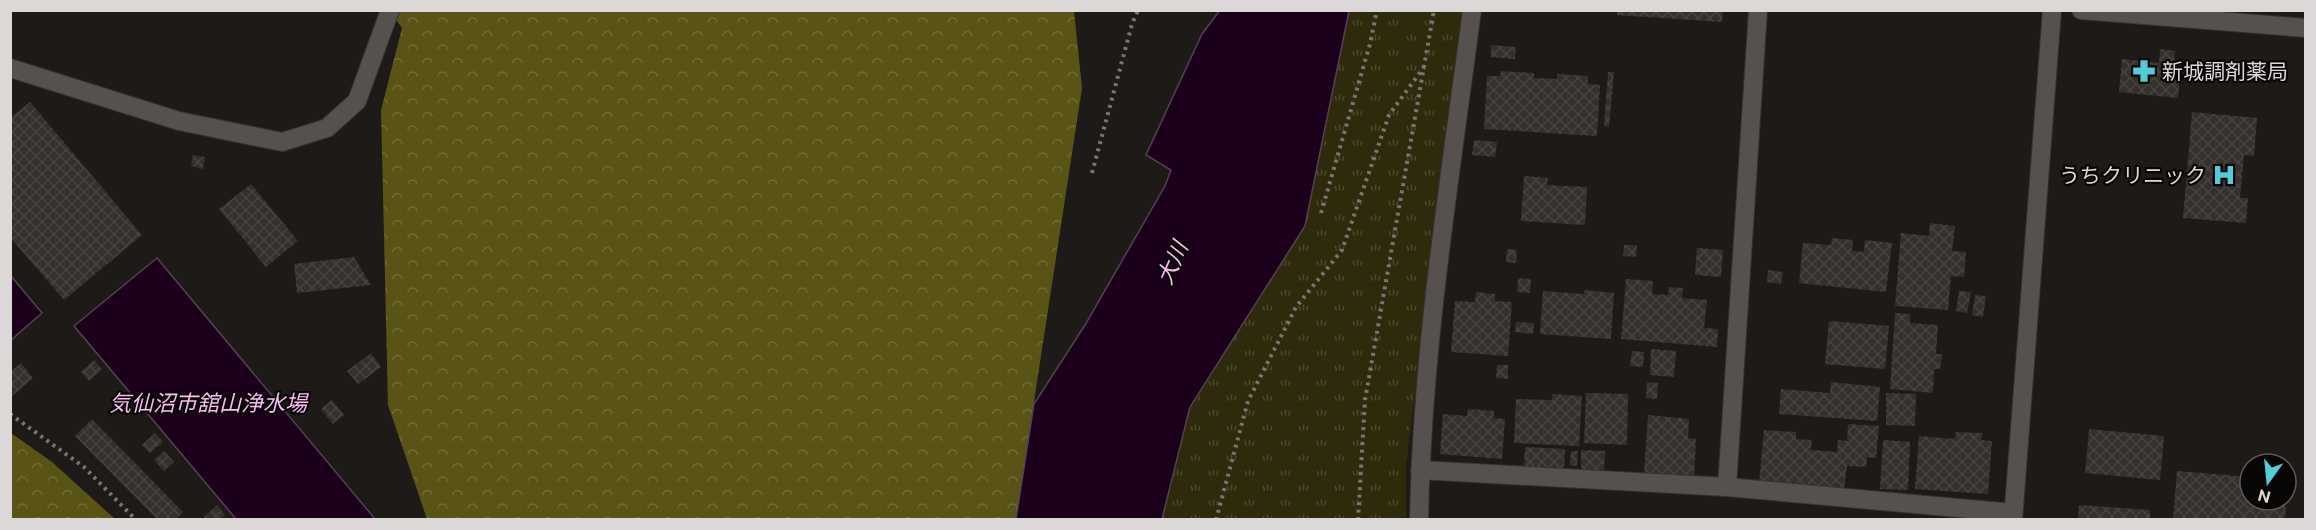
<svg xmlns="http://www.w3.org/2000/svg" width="2316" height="530" font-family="'Public Sans','Noto Sans JP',sans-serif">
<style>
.grass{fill:url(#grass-tufts)}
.forest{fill:url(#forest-crowns)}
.water{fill:#1c001b;stroke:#554153;stroke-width:1.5}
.building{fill:url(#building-cross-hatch)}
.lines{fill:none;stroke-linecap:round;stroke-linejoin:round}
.minor-casing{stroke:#363333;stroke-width:20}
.path{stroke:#787573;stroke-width:4;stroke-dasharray:3 4.5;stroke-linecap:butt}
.minor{stroke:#56514f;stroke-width:18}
.labels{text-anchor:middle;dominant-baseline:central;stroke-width:4.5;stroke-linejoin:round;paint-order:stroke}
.poi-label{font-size:21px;fill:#dbd8d7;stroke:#070605;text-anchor:start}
.water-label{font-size:22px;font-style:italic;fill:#fabaf4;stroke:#070605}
</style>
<defs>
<pattern id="grass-tufts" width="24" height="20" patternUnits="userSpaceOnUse" patternTransform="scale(1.5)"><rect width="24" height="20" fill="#2e2a0b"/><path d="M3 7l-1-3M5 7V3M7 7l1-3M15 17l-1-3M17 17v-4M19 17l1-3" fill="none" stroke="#4c482e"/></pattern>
<pattern id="forest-crowns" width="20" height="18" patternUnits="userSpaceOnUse" patternTransform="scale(1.5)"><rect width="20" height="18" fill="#5a5316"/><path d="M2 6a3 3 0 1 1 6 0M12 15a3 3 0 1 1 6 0" fill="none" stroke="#716b37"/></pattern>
<pattern id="building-cross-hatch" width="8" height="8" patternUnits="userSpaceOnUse" patternTransform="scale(1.5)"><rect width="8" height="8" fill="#33302d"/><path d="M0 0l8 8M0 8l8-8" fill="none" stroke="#464441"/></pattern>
</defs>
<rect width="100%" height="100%" fill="#1e1a18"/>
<path class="grass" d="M1349 11H1462L1406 466V519L1162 520 1190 408 1305 226Z"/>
<g class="forest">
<path d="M390 11H1074L1082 88 1016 519H427L388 405 381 110 402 28Z"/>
<path d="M11 433 52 462 115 519H11Z"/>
</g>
<g class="water">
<path d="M1220 10 1349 11 1305 226 1190 407 1162 519H1016L1034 404 1085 325 1165 186 1171 170 1146 155 1202 34Z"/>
<path d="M157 258 375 519H236L74 326Z"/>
<path d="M11 276 42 313 11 340H10Z"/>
</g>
<g class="building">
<path d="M1617 10H1723L1722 22 1617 15Z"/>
<path d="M1491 45 1516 47 1515 59 1491 57Z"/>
<path d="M2160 49 2175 51 2174 63 2181 62 2178 98 2119 92 2122 59 2159 63Z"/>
<path d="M1501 71 1534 73V78L1557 79V74L1588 76V84L1600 85 1597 136 1484 129 1487 76H1500Z"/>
<path d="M1608 72H1614L1609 127 1604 126Z"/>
<path d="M30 102 142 235 64 300 10 237V118Z"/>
<path d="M2192 112 2257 118 2254 156 2244 155 2240 198H2248L2246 223 2183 218Z"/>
<path d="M1474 140 1497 142 1495 157 1472 155Z"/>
<path d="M193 155 205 157 203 169 191 166Z"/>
<path d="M1524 176 1548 178 1547 185 1587 187 1585 225 1521 221Z"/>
<path d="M251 184 298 241 266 267 219 209Z"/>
<path d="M1930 223 1955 226 1952 251 1966 252 1964 277 1951 276 1948 310 1895 306 1901 233 1929 236Z"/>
<path d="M1832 238 1853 240 1852 251 1864 252 1865 240 1892 243 1886 292 1799 283 1803 243 1831 245Z"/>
<path d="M1624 245H1637L1636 257 1623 256Z"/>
<path d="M1697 248 1723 250 1721 277 1695 275Z"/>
<path d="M1507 249 1517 250 1516 263 1506 262Z"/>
<path d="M354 257 371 285 297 293 294 264Z"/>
<path d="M1768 270 1783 272 1781 284 1767 282Z"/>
<path d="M1518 278 1531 279 1530 293 1517 292Z"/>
<path d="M1626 279 1653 281 1652 294 1668 295 1669 287 1683 288 1682 298 1707 300 1704 328 1718 329 1717 347 1621 339Z"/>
<path d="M1584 290 1614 293 1611 339 1540 334 1543 291 1584 294Z"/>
<path d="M1959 291 1971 292 1967 313 1956 311Z"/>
<path d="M1476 292 1495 294V301L1512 302 1508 356 1451 352 1455 301 1475 302Z"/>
<path d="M1975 295 1986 296 1983 317 1972 315Z"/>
<path d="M1895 313 1910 314V323L1938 325 1936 354H1942L1940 369H1934L1933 393 1890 389Z"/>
<path d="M1829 321 1889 326 1885 369 1825 364Z"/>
<path d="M1516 322 1534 323 1533 334 1515 332Z"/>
<path d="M1651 349 1676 351 1674 377 1650 375Z"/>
<path d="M1632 351 1644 352 1643 367 1630 366Z"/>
<path d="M371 353 381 367 358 384 347 371Z"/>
<path d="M94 360 102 369 89 381 81 372Z"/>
<path d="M21 363 33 378 12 396 10 394V372Z"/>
<path d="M1497 365H1508V379L1496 378Z"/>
<path d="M1647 382 1658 383 1657 399 1646 398Z"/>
<path d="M1831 382 1880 387 1877 421 1779 414 1781 389 1830 393Z"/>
<path d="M1586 393 1628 394 1627 445 1584 443Z"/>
<path d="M1886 393 1916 394 1915 426 1886 425Z"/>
<path d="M1552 394 1582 396 1579 446 1514 443 1516 399 1552 400Z"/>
<path d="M332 400 344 415 333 424 321 409Z"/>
<path d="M1468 409 1494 411V418L1505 419 1502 459 1440 454 1443 414 1467 416Z"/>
<path d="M1648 415 1689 419 1688 438 1696 439 1694 477 1644 473Z"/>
<path d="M92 419 183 512 175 520H158L75 436Z"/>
<path d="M1848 424 1879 426 1876 458 1867 457 1866 467 1847 466 1844 489 1759 483 1764 430 1796 432V439L1812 440 1811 450 1837 452 1838 440 1847 441Z"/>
<path d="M2089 429 2164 436 2160 480 2085 473Z"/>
<path d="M1956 432 1982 433 1981 440 1992 441 1988 494 1915 489 1919 436 1955 439Z"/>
<path d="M155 433 163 442 150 453 142 445Z"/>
<path d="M1883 440 1910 442 1908 490 1880 489Z"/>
<path d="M1525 447 1565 449 1564 470 1524 468Z"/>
<path d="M1581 450 1605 451 1604 471 1581 470Z"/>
<path d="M164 451 174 462 164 471 154 460Z"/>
<path d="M1571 451H1578L1577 466 1570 465Z"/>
<path d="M2177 471 2250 477V500H2286L2285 520H2173Z"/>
<path d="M217 505 225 515 219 520H206L204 517Z"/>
<path d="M2079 505 2150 510V520H2078Z"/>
</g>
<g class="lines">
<g class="minor-casing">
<g id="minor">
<path d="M2081 10 2306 28"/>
<path d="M10 68 179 121 282 142 327 128 357 101 390 10"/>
<path d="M1420 470 1727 487 2013 513"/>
<path d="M1727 487 1758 10"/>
<path d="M1419 520C1422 349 1450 179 1472 10"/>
<path d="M2013 520 2052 10"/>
</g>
</g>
<g class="path">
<path d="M1092 173 1132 24 1138 10"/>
<path d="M1321 213 1370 44 1377 10"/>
<path d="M10 414 84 467 136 520"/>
<path d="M1216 520 1248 401 1296 307 1342 250 1389 115 1424 67"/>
<path d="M1358 520 1365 400 1434 10"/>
</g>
<use href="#minor" class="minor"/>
</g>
<defs>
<g id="pharmacy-bare" transform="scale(1.8)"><path d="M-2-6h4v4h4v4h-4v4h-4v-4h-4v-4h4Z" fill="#52ccd5" stroke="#070605" stroke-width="2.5" paint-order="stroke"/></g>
<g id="hospital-bare" transform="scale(1.8)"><path d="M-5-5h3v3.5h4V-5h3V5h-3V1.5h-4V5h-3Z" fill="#52ccd5" stroke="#070605" stroke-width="2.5" paint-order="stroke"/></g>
</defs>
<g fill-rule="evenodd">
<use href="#pharmacy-bare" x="2144" y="71"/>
<use href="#hospital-bare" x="2224" y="175"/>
</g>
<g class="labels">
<g class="poi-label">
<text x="2162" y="71">新城調剤薬局</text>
<text x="2206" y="175" text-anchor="end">うちクリニック</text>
</g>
<g class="water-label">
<text transform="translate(1172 263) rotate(-66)">大川</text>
<text x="208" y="403">気仙沼市舘山浄水場</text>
</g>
</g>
<rect width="2316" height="530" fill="none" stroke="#dbd8d7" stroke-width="24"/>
<g transform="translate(2268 482) rotate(195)"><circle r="28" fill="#070605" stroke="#5c5a59" stroke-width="1.5"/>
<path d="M0-4.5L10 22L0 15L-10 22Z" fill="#52ccd5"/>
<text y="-9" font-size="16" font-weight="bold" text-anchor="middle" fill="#dbd8d7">N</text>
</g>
</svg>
